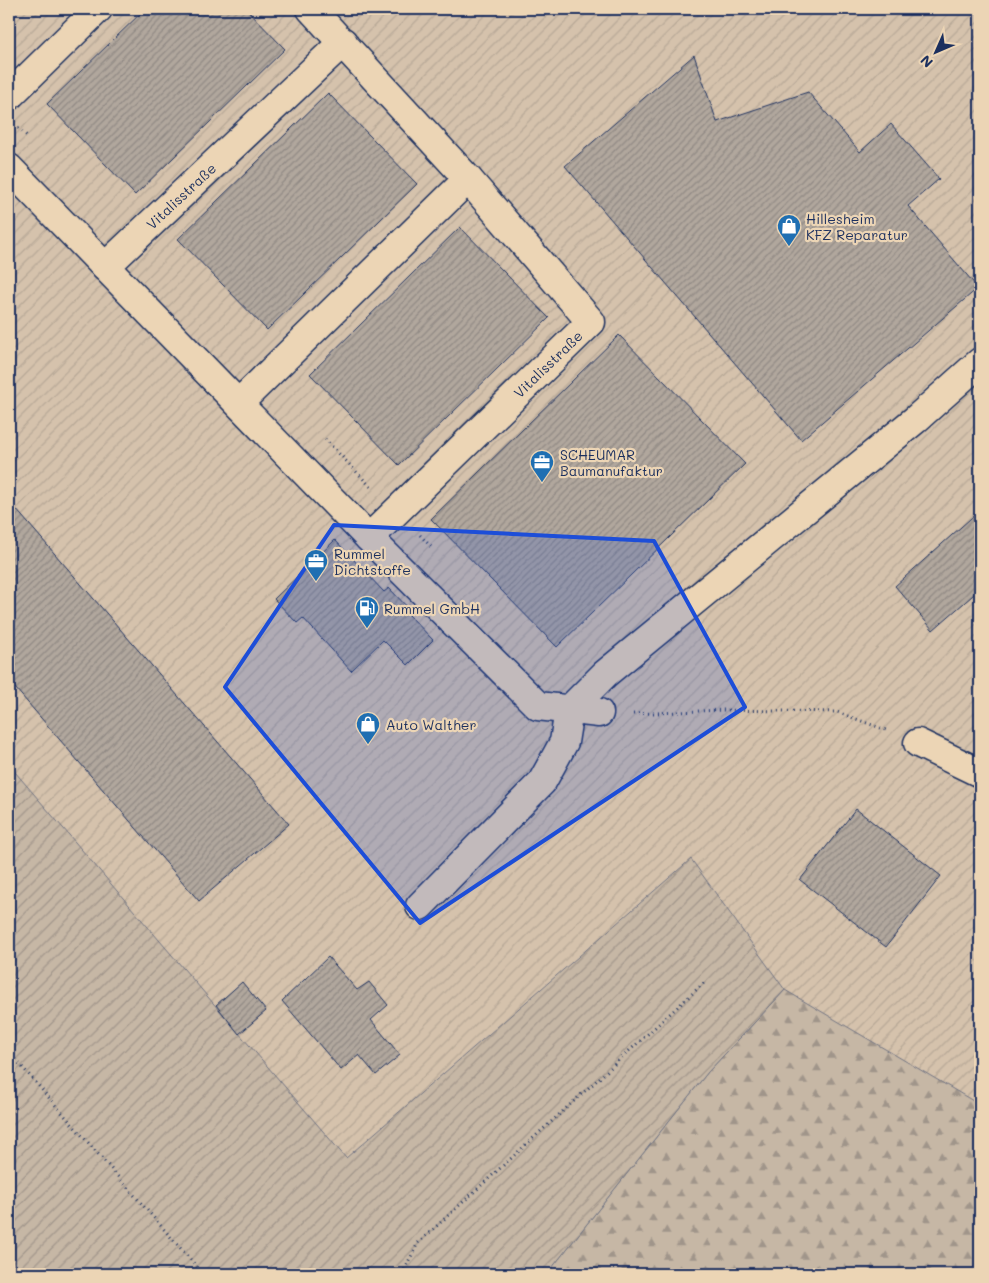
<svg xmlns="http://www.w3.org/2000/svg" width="989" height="1283" font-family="Mali,sans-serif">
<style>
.industrial{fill:url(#industrial-furrows)}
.forest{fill:url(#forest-firs);stroke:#707382}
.garden{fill:url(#garden-furrows);stroke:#707382}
.building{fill:url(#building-hatch);stroke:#1b2f5e}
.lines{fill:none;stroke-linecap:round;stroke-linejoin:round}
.minor-casing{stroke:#1b2f5e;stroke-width:31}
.path{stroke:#1b2f5e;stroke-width:3;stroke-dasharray:1 4;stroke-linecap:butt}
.minor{stroke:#ecd5b5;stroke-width:28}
.marked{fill:#1d4ed8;fill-opacity:0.2;stroke:#1d4ed8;stroke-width:4;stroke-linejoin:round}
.labels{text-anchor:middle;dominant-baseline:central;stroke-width:4.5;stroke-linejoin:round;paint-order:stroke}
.street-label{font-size:14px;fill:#1b2f5e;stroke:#ecd5b5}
.poi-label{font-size:14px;fill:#1b2f5e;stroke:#ecd5b5;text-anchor:start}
</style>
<defs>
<pattern id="industrial-furrows" width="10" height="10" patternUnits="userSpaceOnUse" patternTransform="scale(1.25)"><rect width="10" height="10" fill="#d5c2ac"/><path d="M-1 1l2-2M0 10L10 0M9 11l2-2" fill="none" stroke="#b6a796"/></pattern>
<pattern id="forest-firs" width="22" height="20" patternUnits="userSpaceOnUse" patternTransform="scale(1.25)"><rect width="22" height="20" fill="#c6b7a5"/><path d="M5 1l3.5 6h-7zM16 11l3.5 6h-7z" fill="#a0958a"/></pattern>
<pattern id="garden-furrows" width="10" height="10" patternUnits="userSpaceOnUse" patternTransform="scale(1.25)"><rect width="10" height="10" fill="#c6b7a5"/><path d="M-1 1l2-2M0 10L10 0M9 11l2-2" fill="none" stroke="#a0958a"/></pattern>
<pattern id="building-hatch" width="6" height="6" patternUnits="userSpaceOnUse" patternTransform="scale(1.25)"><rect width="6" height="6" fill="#b1a79d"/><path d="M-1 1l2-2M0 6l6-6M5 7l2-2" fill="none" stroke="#8f8883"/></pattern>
</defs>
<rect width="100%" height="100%" fill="#e4ceb2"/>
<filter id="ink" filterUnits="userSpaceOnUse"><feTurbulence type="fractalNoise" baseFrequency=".02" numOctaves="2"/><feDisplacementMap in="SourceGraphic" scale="10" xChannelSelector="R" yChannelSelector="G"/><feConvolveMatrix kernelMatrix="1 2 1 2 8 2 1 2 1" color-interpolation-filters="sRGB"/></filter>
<g filter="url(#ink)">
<path class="industrial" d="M9 9H980V1105L785 990 691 859 346 1158 9 765Z"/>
<path class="forest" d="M785 990 980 1105V1274H547L708 1072Z"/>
<path class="garden" d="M9 765 346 1158 691 859 785 990 708 1072 547 1274H9Z"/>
<g class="building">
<path d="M145 9H246L285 49 135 195 47 104Z"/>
<path d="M694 55 717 122 808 92 860 152 891 124 939 179 908 206 978 288 801 440 565 166Z"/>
<path d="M328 93 417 184 267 330 178 239Z"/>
<path d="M460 227 549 318 399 465 310 374Z"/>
<path d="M619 335 745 464 557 647 431 519Z"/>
<path d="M9 501 289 824 199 901 9 681Z"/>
<path d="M980 510V589L933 630 895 586Z"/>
<path d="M335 540 384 592 389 588 412 612 409 615 433 640 408 665 383 640 351 671 303 618 297 623 274 599Z"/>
<path d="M856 809 941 876 886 947 800 880Z"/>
<path d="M328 957 357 990 369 982 388 1005 371 1020 400 1055 376 1075 359 1055 341 1070 282 1001Z"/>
<path d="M242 982 266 1011 239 1034 216 1005Z"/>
</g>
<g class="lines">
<g class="minor-casing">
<g id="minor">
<path d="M311 9 468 179 591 322 369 538"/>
<path d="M9 96 98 9"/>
<path d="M9 168 369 538 538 706 599 713"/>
<path d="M105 267 343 42"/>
<path d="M239 403 468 179"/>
<path d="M918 743 980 773"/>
<path d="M420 906 542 782 564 742 569 710 605 674 915 420 980 362"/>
</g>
</g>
<g class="path">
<path d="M18 128 28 137"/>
<path d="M325 439 371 487"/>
<path d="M420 535 433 549"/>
<path d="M633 714 722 710 837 712 886 730"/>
<path d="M9 1052 203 1274"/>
<path d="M402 1274 418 1243 706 981"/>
</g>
<use href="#minor" class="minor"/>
</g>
</g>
<path class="marked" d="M334 525 654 541 745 707 420 923 225 687Z"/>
<defs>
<g id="shop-pin" transform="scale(1.25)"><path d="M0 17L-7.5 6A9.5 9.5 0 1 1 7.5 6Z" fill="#1f6fb2" stroke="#ecd5b5"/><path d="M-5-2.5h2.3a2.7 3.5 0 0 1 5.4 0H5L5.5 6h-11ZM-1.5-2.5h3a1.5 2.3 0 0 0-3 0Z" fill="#fff"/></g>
<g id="office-pin" transform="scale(1.25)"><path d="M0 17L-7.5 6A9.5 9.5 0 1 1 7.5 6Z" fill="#1f6fb2" stroke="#ecd5b5"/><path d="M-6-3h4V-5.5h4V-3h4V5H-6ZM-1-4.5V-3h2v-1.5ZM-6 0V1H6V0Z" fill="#fff"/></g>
<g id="fuel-pin" transform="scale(1.25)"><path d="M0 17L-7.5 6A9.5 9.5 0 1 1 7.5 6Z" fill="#1f6fb2" stroke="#ecd5b5"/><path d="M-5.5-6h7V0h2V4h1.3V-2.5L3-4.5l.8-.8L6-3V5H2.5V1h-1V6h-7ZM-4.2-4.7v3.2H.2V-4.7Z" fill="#fff"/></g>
</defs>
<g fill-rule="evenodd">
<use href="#shop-pin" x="789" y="226"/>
<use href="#office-pin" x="542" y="462"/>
<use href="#office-pin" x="316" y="561"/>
<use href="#fuel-pin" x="367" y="608"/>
<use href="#shop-pin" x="368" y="724"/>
</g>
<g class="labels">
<g class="street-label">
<text transform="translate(181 196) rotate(-43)">Vitalisstraße</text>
<text transform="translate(548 364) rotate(-44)">Vitalisstraße</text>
</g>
<g class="poi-label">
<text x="806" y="218">Hillesheim<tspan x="806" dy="16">KFZ Reparatur</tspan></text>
<text x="560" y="454">SCHEUMAR<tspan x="560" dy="16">Baumanufaktur</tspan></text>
<text x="334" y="553">Rummel<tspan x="334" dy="16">Dichtstoffe</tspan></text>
<text x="384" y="608">Rummel GmbH</text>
<text x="386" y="724">Auto Walther</text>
</g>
</g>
<rect width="989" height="1283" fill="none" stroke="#ecd5b5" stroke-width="30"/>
<rect x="15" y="15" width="959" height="1253" fill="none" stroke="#1b2f5e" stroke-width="2" filter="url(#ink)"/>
<g transform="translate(936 52) rotate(225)" stroke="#ecd5b5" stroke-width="4" paint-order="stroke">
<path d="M0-4L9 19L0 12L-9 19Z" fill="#1b2f5e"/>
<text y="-8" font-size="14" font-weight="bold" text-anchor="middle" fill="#1b2f5e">N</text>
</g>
</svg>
